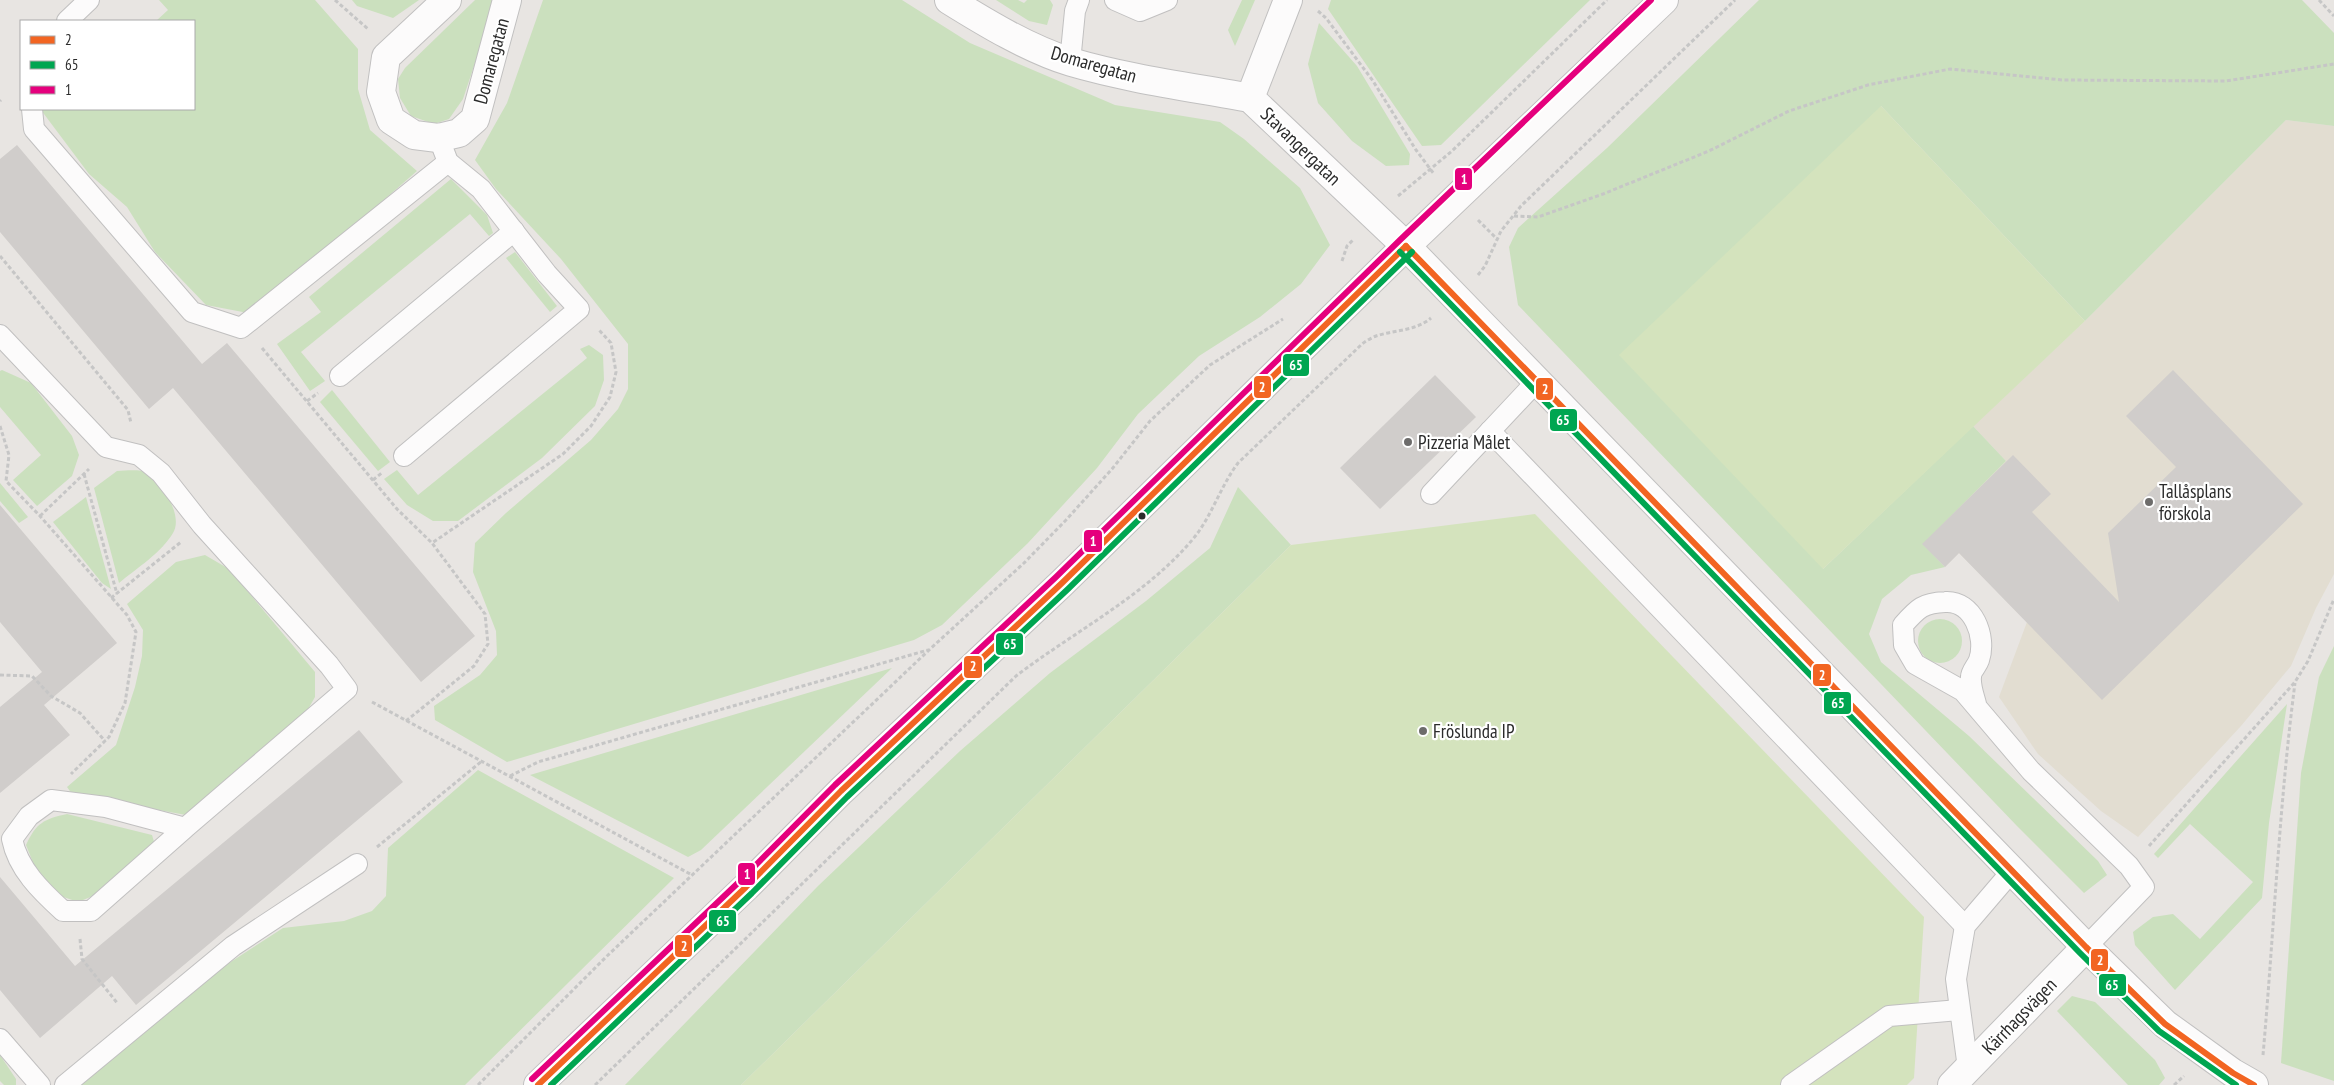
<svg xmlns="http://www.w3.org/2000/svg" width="2334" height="1085" font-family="'PT Sans Narrow',sans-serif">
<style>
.education{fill:#e2ddd1}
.green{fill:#cbe0be}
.pitch{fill:#d4e3bd}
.building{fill:#d0cdcb}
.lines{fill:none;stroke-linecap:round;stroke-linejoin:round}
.service-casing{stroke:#c1c0c0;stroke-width:22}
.minor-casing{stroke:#c1c0c0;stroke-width:30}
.tertiary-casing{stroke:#c1c0c0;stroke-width:30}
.path{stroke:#c6c6c6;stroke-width:3;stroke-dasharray:4 2.5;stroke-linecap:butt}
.service{stroke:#fcfbfb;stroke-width:20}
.minor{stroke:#fcfbfb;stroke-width:28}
.tertiary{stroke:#fcfbfb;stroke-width:28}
.bus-1-casing{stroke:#fff;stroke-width:10}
.bus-2-casing{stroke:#fff;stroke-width:10}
.bus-3-casing{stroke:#fff;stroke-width:10}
.bus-1{stroke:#f26522;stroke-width:6}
.bus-2{stroke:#00a651;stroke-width:6}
.bus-3{stroke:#e5007d;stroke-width:6}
.poi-dot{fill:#6d6c6b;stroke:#fff;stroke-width:2}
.bus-dot{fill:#2b2b2b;stroke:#fff;stroke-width:2}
.labels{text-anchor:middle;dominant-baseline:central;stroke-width:4.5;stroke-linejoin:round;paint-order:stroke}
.street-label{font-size:19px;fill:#2b2b2b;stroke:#fff}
.poi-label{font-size:19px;fill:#2b2b2b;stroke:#fff;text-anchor:start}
.line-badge{stroke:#fff;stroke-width:2}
.badge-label{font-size:14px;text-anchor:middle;font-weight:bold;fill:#fff}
</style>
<rect width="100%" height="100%" fill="#e8e5e2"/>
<path class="education" d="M2286 120 2334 126V574L2316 608 2291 666 2241 726 2138 837 2101 811 2038 754 1999 697 2027 622 1959 553 1945 567 1922 544 2006 461 1973 426 2085 321Z"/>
<g class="green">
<path d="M159 0H315L358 49V89L370 130 417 171 331 246 248 313 206 305 155 252 127 207 89 174 41 110 194 109V21H156L168 10Z"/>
<path d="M352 0H419L393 18 357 6Z"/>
<path d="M475 0H493L494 6 463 99 449 119 434 124 411 116 400 98 398 79 405 68Z"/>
<path d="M543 0H902L970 43 1115 105 1220 122 1244 139 1300 188 1330 245 1301 284 1260 317 1199 356 1138 414 1097 468 1028 543 942 625 914 640 507 762 435 720 434 706 480 675 497 655 496 631 473 572 475 543 506 513 591 440 618 409 628 389V344L561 259 496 189 475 160 507 103Z"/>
<path d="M996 0H1018L1024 3 1027 0H1050L1053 5 1047 25 1029 21Z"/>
<path d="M1242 0H1255L1235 46 1228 30Z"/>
<path d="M1331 0H1590L1441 145 1422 146 1328 9Z"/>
<path d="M1759 0H2302L2334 33V126L2286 120 2085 321 1881 106 1823 569 1973 426 2006 461 1923 544 1945 567 1911 575 1882 599 1869 634 1881 662 1969 736 2098 861 2107 875 2084 893 2017 826 1518 305 1509 247 1518 228 1607 148Z"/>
<path d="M1319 23 1357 66 1410 154 1409 165 1386 166 1352 141 1318 103 1308 64Z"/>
<path d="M451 179 487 215 493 233 489 236 470 214 301 352 325 381 310 391 277 344 321 312 309 297Z"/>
<path d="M515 252 557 306 550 312 506 258Z"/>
<path d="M589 345 603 355 604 380 595 406 542 458 458 521H433L407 505 384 479 397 470 418 495 587 358 580 349Z"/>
<path d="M2 370 31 383 72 436 79 455 72 476 37 506 13 480 41 455 0 407V371Z"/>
<path d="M332 390 390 462 378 471 320 402Z"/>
<path d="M117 471C125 471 138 469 144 472 161 479 184 516 173 533 161 553 137 568 119 583L94 488Z"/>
<path d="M0 483 28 517 19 523 0 501Z"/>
<path d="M1238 487 1291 545 741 1085H625L818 886 960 751 1050 673 1146 601 1210 548Z"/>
<path d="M86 497 111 589 102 583 53 522Z"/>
<path d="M205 555 229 569 315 672V697L303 718 186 815 72 794 67 787 116 745 135 687 142 656 143 630 127 604 176 562Z"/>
<circle cx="1940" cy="641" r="22"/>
<path d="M2334 646V1081L2281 1063 2301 773 2319 677Z"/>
<path d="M892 668 701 850 688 857 530 775Z"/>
<path d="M2287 704 2269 823 2262 898 2175 990 2135 945 2133 932 2153 917 2173 914 2200 939 2253 882 2190 824 2158 858 2154 854Z"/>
<path d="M478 770 674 878 465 1085H77L223 967 283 928 344 921 372 911 386 896 388 848Z"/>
<path d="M67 814 152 835 155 845 98 894 78 902 55 894 34 865 26 845C36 823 44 819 67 814Z"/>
<path d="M2072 996 2095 1002 2155 1060 2165 1078 2159 1085H2128L2057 1011Z"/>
<path d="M0 1055 16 1079V1085H4L0 1081Z"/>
</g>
<g class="pitch">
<path d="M1881 106 2085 321 1823 569 1619 355Z"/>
<path d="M1535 514 1924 917 1914 1078 1907 1085H741L1291 545Z"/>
</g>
<g class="building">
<path d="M17 145 202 364 227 343 475 636 421 682 173 388 149 409 0 232V159Z"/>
<path d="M2173 370 2303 504 2102 700 1959 553 1945 567 1922 544 2013 455 2051 494 2032 512 2119 602 2108 533 2176 467 2126 416Z"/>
<path d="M1435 375 1476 417 1380 509 1340 468Z"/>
<path d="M0 505 117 643 44 705 70 735 0 793V707L42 672 0 622Z"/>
<path d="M359 730 403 782 136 1005 112 976 40 1038 0 990V877L75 966Z"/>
</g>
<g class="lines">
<g class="service-casing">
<g id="service">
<path d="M1115 0 1140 11 1167 0"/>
<path d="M67 21 89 0"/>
<path d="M1070 62 1075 11 1079 0"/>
<path d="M32 109 34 129 192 312 241 328 448 162"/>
<path d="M0 335 106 447 139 455 161 473 202 525 329 665 347 689 185 828 106 807 51 800 29 816 12 839C18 869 41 891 63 911H91L185 828"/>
<path d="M340 376 514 231"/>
<path d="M1490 431 1965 926"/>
<path d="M404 456 579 309 547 274 481 189 448 162 443 149"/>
<path d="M1431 494 1537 381"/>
<path d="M1976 704C1974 696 1970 686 1971 677 1971 671 1977 666 1979 660 1987 637 1973 600 1945 602 1923 603 1918 608 1903 625L1904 645 1915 664 1963 691 2031 771 2129 866 2144 887 2086 947"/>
<path d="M0 1039 40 1085"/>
<path d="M1968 1068 1956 979 1965 926 2012 871"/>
<path d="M65 1085 233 946 357 864"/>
<path d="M1791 1085 1889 1016 1959 1010"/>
</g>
</g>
<g class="minor-casing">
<g id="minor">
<path d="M447 0 386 57 381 92 391 120 414 135 438 138 459 133 475 119 507 0"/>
<path d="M949 0C986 23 1029 49 1071 62 1129 79 1191 87 1250 98"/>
<path d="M1288 0 1250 98 1406 246 2086 947 2165 1024 2233 1073 2254 1085"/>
<path d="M1952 1085 2086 947"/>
</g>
</g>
<g class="tertiary-casing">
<path id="tertiary" d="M538 1085 746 887 841 791 1062 583 1406 246 1664 0"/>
</g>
<g class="path">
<path d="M335 0 368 29"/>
<path d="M2319 0 2334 16"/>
<path d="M1318 11 1326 18 1373 81 1416 150 1434 174"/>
<path d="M0 101 1 100"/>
<path d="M1398 196 1452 151 1607 0"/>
<path d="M1514 216 1538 217 1603 194 1709 151 1789 111 1868 85 1950 69 2062 80 2226 81 2334 64"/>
<path d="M1478 220 1497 239"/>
<path d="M0 256 128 410 131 423"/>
<path d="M1342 261 1347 246 1354 239"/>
<path d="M1478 275 1485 266 1501 231 1521 206 1735 0"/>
<path d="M262 348 397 509 432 543"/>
<path d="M307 401 318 393"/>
<path d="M0 426 9 455 6 481 40 516 127 615 136 632 125 703 109 737 71 774"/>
<path d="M84 474 117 594"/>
<path d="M373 480 383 472"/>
<path d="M40 516 89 469"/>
<path d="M111 598 181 542"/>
<path d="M0 675 32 676 51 696 80 713 105 741"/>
<path d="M372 702 692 875"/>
<path d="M406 721 474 666 488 644 485 614 432 543 563 454 591 426 610 397 616 372 611 343 598 329"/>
<path d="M510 776 538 762 928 650"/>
<path d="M2149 846 2295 682 2308 661 2334 599"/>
<path d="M377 847 482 761"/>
<path d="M80 939 82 959 118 1004"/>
<path d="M2263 1055C2274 931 2279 806 2295 683"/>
<path d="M478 1085 607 956 929 650 1024 563 1066 520 1112 469 1150 421 1210 365 1283 319"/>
<path d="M595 1085 1016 676C1075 631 1145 596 1193 539 1212 516 1220 487 1238 463L1362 344C1366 341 1371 338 1376 336 1394 330 1416 331 1431 318"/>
<path d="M2174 1085 2184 1076"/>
</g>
<use href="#service" class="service"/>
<use href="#minor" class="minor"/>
<use href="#tertiary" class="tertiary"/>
<g class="bus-1-casing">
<g id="bus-1">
<path d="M1406 246 2086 947 2165 1024 2233 1073 2254 1085"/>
<path d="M538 1085 746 887 841 791 1062 583 1406 246"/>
</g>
</g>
<g class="bus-2-casing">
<g id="bus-2">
<path d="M1400 252 2080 953 2159 1031 2236 1085"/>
<path d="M551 1085 752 893 847 797 1068 589 1412 252"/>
</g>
</g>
<g class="bus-3-casing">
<path id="bus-3" d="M532 1079 740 881 835 785 1056 577 1400 240 1651 0"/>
</g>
<use href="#bus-1" class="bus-1"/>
<use href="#bus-2" class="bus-2"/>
<use href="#bus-3" class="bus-3"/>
</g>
<g class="poi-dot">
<circle cx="1408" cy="442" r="5"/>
<circle cx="2149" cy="502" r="5"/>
<circle cx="1423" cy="731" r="5"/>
</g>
<circle class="bus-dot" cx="1142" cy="516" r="4.5"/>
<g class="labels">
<g class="street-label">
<text transform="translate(491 61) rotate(-75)">Domaregatan</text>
<text transform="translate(1094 64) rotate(16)">Domaregatan</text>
<text transform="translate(1301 146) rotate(44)">Stavangergatan</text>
<text transform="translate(2019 1016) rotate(-46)">Kärrhagsvägen</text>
</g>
<g class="poi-label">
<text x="1418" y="442">Pizzeria Målet</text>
<text x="2159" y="491">Tallåsplans<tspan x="2159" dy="22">förskola</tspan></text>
<text x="1433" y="731">Fröslunda IP</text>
</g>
</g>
<g class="line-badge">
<rect x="1454" y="167" width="19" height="24" rx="5" fill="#e5007d"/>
<rect x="1282" y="353" width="28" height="24" rx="5" fill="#00a651"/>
<rect x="1253" y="375" width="19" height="24" rx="5" fill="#f26522"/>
<rect x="1535" y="377" width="19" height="24" rx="5" fill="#f26522"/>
<rect x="1549" y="408" width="29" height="24" rx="5" fill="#00a651"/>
<rect x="1083" y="529" width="20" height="24" rx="5" fill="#e5007d"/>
<rect x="995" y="632" width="29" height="24" rx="5" fill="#00a651"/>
<rect x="963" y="655" width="20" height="24" rx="5" fill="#f26522"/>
<rect x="1812" y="663" width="20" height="24" rx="5" fill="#f26522"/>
<rect x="1823" y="691" width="29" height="24" rx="5" fill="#00a651"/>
<rect x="737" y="862" width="19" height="24" rx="5" fill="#e5007d"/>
<rect x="708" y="909" width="29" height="24" rx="5" fill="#00a651"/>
<rect x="674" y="934" width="19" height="24" rx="5" fill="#f26522"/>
<rect x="2090" y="948" width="19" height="24" rx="5" fill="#f26522"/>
<rect x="2098" y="973" width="29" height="24" rx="5" fill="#00a651"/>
</g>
<g class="badge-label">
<text x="1464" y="184">1</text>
<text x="1296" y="370">65</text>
<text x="1262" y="392">2</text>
<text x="1545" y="394">2</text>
<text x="1563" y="425">65</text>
<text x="1093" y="546">1</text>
<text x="1010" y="649">65</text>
<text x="973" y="671">2</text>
<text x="1822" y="680">2</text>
<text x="1838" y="708">65</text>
<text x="747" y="879">1</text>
<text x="723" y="926">65</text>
<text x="684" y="951">2</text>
<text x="2100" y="965">2</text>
<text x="2112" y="990">65</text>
</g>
<rect x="20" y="20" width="175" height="90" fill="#ffffff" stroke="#aaaaaa"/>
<rect x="30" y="36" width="25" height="8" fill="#f26522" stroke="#aaaaaa"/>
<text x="65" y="45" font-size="15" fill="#2b2b2b">2</text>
<rect x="30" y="61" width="25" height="8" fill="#00a651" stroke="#aaaaaa"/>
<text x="65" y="70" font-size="15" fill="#2b2b2b">65</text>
<rect x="30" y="86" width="25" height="8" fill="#e5007d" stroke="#aaaaaa"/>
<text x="65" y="95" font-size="15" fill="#2b2b2b">1</text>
</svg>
